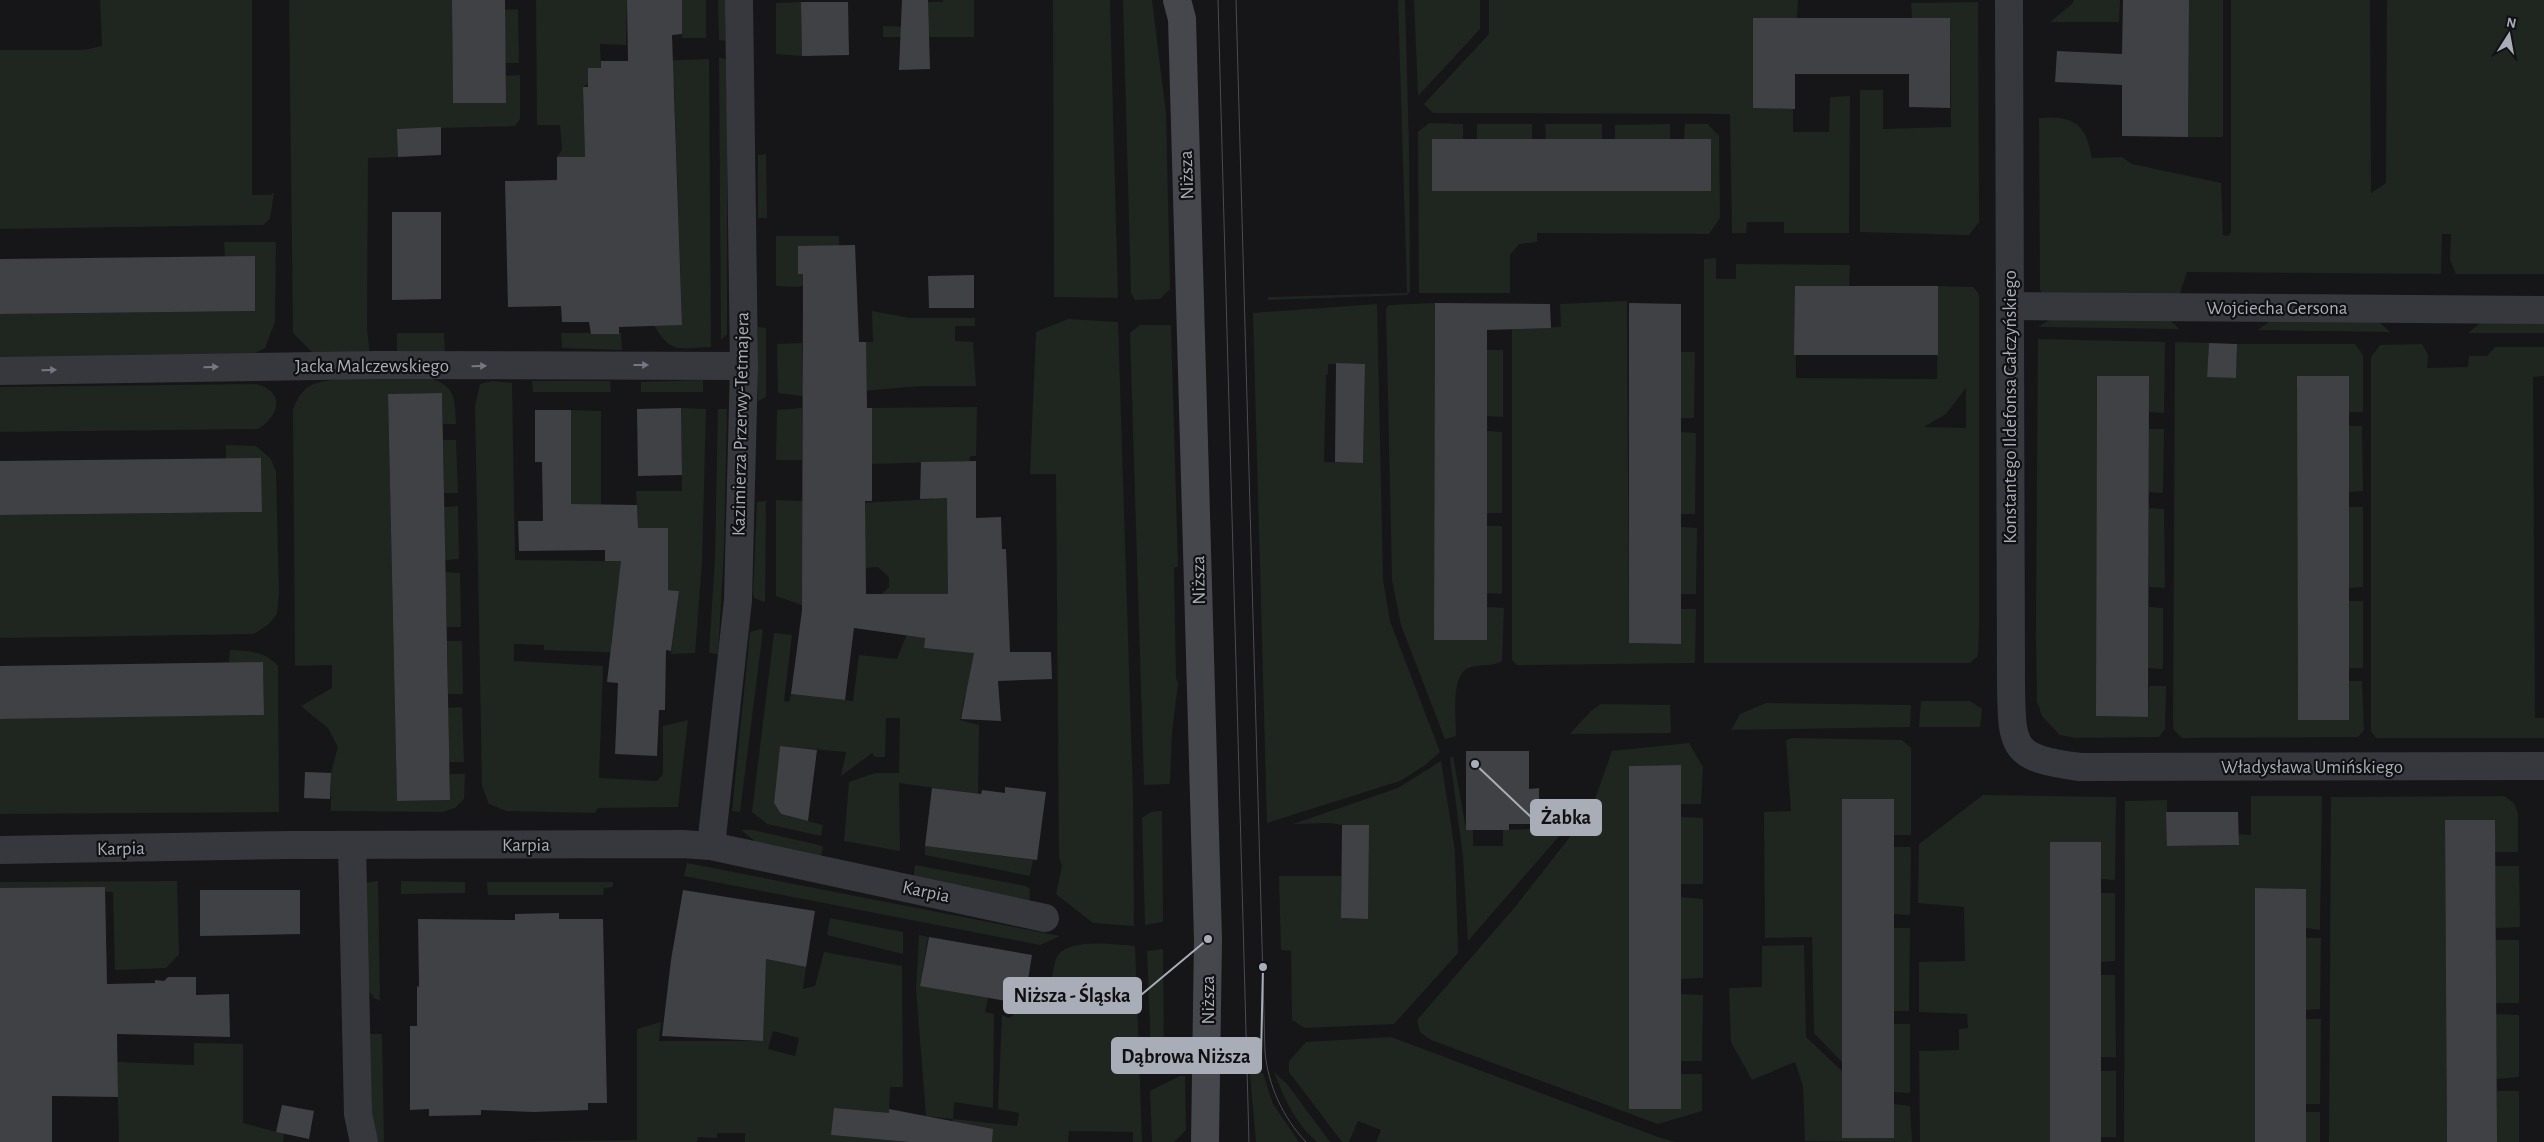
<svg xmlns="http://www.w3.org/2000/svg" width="2544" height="1142" font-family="'Alegreya Sans',sans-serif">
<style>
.green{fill:#1e261f;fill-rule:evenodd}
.building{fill:#404145}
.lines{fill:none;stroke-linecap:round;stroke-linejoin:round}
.street{stroke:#37383d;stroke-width:28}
.secondary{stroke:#45474d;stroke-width:28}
.tram{stroke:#4a4c52;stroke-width:1}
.oneway{fill:#757881}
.labels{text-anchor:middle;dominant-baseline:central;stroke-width:4.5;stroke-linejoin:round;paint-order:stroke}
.street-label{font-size:19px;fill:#a8adb8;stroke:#111113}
.leader{fill:none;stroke:#a8adb8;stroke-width:2}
.callout-dot{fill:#a8adb8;stroke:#111113;stroke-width:2}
.callout{fill:#a8adb8;stroke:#a8adb8;stroke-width:2}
.callout-label{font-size:20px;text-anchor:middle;font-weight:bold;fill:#111}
</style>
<rect width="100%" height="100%" fill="#161618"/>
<g class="green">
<path d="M100 0H252V195H269L274 193 270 219 263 225 0 229V50H84L102 46Z"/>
<path d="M289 0H452L453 103H506V76L520 75V119L515 126 398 129V157L368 158 367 328 370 356 314 354 293 333Z"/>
<path d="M536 0H627L626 45 600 44 601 68H588V84L583 87 585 157H557L562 150 560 125H537Z"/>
<rect x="682" y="0" width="24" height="38"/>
<path d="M718 0H725L726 41 719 40Z"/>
<path d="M943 0H974V37H883V26L920 27 919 2H943Z"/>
<path d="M1053 0H1110L1118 298 1054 297Z"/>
<path d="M1123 0H1152L1166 113 1170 289 1160 299 1135 300 1131 293Z"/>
<path d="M1398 0H1405L1409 148 1410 291 1407 295 1268 300V297L1407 293Z"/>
<path d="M1414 0H1480V29L1418 96Z"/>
<path d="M1489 0H1798L1797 18H1753V108L1793 109V132H1829L1830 97 1850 96 1849 233H1784V222H1747L1746 233H1732L1730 114 1433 113 1424 104 1489 34Z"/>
<path d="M2074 0H2120L2119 22H2050L2072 4Z"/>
<path d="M2189 0H2223V137H2188Z"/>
<path d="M2231 0H2370L2371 193 2386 183 2387 0H2544V274H2456L2450 260 2451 234H2442L2441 274 2187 272 2178 299 2045 297 2040 290 2039 118C2074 115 2086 124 2092 158L2122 157 2132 164 2221 183 2223 235 2228 236 2231 233Z"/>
<path d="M801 2 802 56 776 54V3Z"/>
<path d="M1978 2 1979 222 1969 235 1860 232V90H1883V129L1951 127 1950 19 1912 18 1911 3Z"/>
<path d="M518 9 519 63H505V10Z"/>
<path d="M719 57 727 60V334L721 340Z"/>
<path d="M709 59 711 347C680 348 671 355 654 325L682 324 674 85 653 61Z"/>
<path d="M1429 123 1463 124V139L1432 191H1711V139H1684L1685 124H1708L1719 136 1720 218 1709 234 1537 233V242L1519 244 1510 255V293H1419L1418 132Z"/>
<rect x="1477" y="124" width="55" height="15"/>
<path d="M1545 124H1602V139H1546Z"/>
<path d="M1670 124V139H1615V125Z"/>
<path d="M766 154 767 218H758V155Z"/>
<path d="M776 236H839V247L798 246V274H830L799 287 776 286Z"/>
<path d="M224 242H276L275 322 265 348 247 357 0 360V314L255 311V257H225Z"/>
<path d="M1716 258V279H1736V264L1850 265 1849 286H1795L1796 378 1937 379 1938 286 1973 287 1979 294V628L1978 656 1970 663H1704V259ZM1966 388V428L1924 427 1946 414Z"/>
<path d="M1627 301 1629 643 1680 644 1681 609H1696L1695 663 1517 665 1512 660V323L1537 328 1561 327 1560 304Z"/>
<path d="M1435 303 1434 640H1487V607L1504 608 1502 661C1492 667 1482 664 1471 667 1450 671 1456 718 1456 736L1445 739 1401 625 1392 580 1386 309 1389 305Z"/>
<path d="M1377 304 1383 580 1390 621 1440 752 1424 766 1400 781 1267 823 1253 313ZM1328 364H1365L1363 463 1324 462 1326 375 1328 374Z"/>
<path d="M872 311 910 318H975V326H955V341L973 342 976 386H922L861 391 866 379V342H873Z"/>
<path d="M2054 317 2170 320 2179 329 2038 327Z"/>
<path d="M1068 319 1118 322 1133 795 1134 926 1093 923 1056 894 1062 866 1059 858 1056 474H1030L1036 332Z"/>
<path d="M2273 319 2378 321 2390 332 2258 330Z"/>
<path d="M2483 321H2544V333H2468Z"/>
<path d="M1140 325H1171L1178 566 1174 568 1176 678 1178 683 1172 733 1170 784 1144 785 1130 333Z"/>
<path d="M758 327 766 328V397L758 401Z"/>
<path d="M397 333H444L445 355H397Z"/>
<path d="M561 333H621L622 350 562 348Z"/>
<path d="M2038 339 2165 342 2164 413 2149 412V376H2097L2096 716 2148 717 2149 686H2166L2165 729 2159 737 2076 738 2060 735 2042 716 2037 701 2036 629Z"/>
<path d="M2175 342 2209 343 2207 377H2236L2237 344H2355L2363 355V412H2349V376H2297L2298 720H2349V681H2362L2364 730 2358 737 2182 738 2173 729Z"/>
<path d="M802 343 803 396 778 393 777 344Z"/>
<path d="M2422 344 2428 355 2427 368 2468 367 2469 356H2487L2495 347H2544V376L2533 377 2535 718H2544V738H2376L2371 731V357L2380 345Z"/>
<path d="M1487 350H1503V417L1487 416Z"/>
<path d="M1681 352H1695L1694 418H1681Z"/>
<path d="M426 377C455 385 455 396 456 424H443L442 393 388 394 397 801 450 800V774H465L464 799 455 808 442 812 331 811V773L338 747 328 728 301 706 332 688V665L295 666 293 410C296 401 300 393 308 387 326 374 400 378 426 377Z"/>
<path d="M703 380V392H641V382Z"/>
<path d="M492 381 512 383 515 560 605 561 638 522 636 491H682L681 408 706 409 702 562 695 653 671 654 679 591 619 584 611 644 633 653 544 650V645L514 644V661L603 666 599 778 657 781 663 774V726L688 720 678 807 598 808 595 813 506 811 489 804 482 786 475 406 480 384Z"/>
<path d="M610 381 611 392H533L532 381Z"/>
<path d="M256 384C285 391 280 416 258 429L0 432V387Z"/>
<path d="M977 407 976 456H970L969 461 872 464V408Z"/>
<path d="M802 408V460H776L777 410Z"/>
<path d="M718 409H727L724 551 718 654 709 653 715 558Z"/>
<path d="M571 410 601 411V505L571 504Z"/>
<path d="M2349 426H2362L2363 491 2349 492Z"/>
<path d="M2149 429H2164L2163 493 2149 492Z"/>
<path d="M1487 431 1502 432V513H1487Z"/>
<path d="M1681 432 1696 433 1695 514H1681Z"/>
<path d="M443 440H456L458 493H444Z"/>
<path d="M226 445 256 446 270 458 276 471 279 593 277 614 269 624 254 634 0 638V515L262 512 261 459H226Z"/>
<path d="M968 494 948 548V594H911L910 600 879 597 889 587V577L878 567 865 568 863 503 933 499V495Z"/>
<path d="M776 500 803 501 802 605 776 596Z"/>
<path d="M766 501 765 602 754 598 753 593 757 502Z"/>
<path d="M458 506 459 559 445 560 444 507Z"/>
<path d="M2349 507H2363V587L2349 588Z"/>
<path d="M2149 508 2164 509 2165 588 2149 587Z"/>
<path d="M1487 526H1502V594L1487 593Z"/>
<path d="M1681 527 1697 528 1696 594H1681Z"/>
<path d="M445 572 460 573 461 627H447Z"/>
<rect x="2349" y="601" width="14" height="67"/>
<path d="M2149 607 2163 608V669L2148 668Z"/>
<path d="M761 629 763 630 740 812 732 811 750 632Z"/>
<path d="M908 631 925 632 924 648 970 652 973 638 977 697 965 696 960 720 979 725 978 794 899 783 900 851 844 841 849 782 875 773H899L900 718H886L885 757H875L872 753 841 776 846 752 780 746 774 803 781 814 823 825 821 836 767 824 752 812 774 633 792 635 784 701 789 702 791 694 853 701 859 655 897 659Z"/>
<path d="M447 641H462L463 694H448Z"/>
<path d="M230 650C248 651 265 651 278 666L279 812 0 814V719L264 714 263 662H229Z"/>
<path d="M1921 701H1970L1982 709 1980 727H1919Z"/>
<path d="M1766 703 1911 705 1910 727 1731 730 1740 714Z"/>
<path d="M1601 704 1670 705 1671 733 1570 734 1591 711Z"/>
<path d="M462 707 464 762H449L448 708Z"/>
<path d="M1792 738 1902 740 1911 748V835H1894V799H1843L1842 1062 1814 1033 1812 937 1765 938 1764 812 1791 811 1786 740Z"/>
<path d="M1689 743 1703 767 1701 804H1681V765L1629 766V1109H1680L1681 1074H1702V1111L1658 1124 1431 1040 1420 1032 1417 1020 1515 907 1591 810 1612 751Z"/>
<path d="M1453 756 1466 829 1473 830V846H1503V830L1560 828 1574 819 1468 941 1463 857 1450 758Z"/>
<path d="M1441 761 1455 851 1458 953 1394 1024 1305 1028 1292 1020 1291 951 1281 950 1279 876H1341V918L1368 919 1342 825 1331 823 1293 824 1398 788Z"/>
<path d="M1983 795 2116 797 2115 880 2101 879V842H2050V1142H1920L1919 1051 1959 1050V1029L1968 1028 1967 1014 1919 1012V962L1965 961 1964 907 1918 903 1919 844Z"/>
<path d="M2251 796H2322L2320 930 2306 928V889L2256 888 2255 1142H2124L2125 801 2167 800V846L2238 845 2239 834 2251 835Z"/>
<path d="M2504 796 2514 803 2518 814V852H2495V820L2445 821 2447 1142H2329L2331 797Z"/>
<path d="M1162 811 1163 922 1145 925 1142 818 1151 812Z"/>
<path d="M1681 817 1703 818V884H1681Z"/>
<path d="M741 830H753L823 846 819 864 766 850Z"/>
<path d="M925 846 1033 860 1030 876 925 855Z"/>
<path d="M1894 847H1911L1910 915 1894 914Z"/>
<path d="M687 863 1060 936 1040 945 684 876Z"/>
<path d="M915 865 1026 886 1030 889 1029 906 913 882Z"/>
<path d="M2495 866H2519L2520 927 2496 928Z"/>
<path d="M177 881 179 954 166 968 115 970 113 892 0 888V882Z"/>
<path d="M378 881 380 1001 374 998 366 987 365 883Z"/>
<path d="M401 881 465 882V893L401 894Z"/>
<path d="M487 882H613V887L604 888 603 895H488Z"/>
<path d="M2101 893H2115V961L2101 962Z"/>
<path d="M1681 897 1703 899V978L1681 979Z"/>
<path d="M830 918 903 932V954L827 935Z"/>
<path d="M1894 928H1910L1909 1011H1894Z"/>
<path d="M919 935 928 937 920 985 988 998 985 1012 994 1014 993 1108 954 1102 953 1119 1017 1126 1019 1113 998 1109 1002 1015 1008 1018 1013 1016 1014 1011 1027 1012 1035 1006 1038 981 1051 984C1053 976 1053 964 1057 957 1068 937 1116 945 1135 946L1142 1142H1133V1132L1069 1131 1068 1142H951L953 1119 926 1116 916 989Z"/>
<path d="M2306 938H2321L2320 1009 2306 1010Z"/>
<rect x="2496" y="940" width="23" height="63"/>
<path d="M1804 945 1806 1037 1842 1071V1138H1893L1894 1104 1910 1106 1912 1142 1805 1141 1803 1086 1795 1062 1752 1080 1731 1042 1729 988 1762 987V946Z"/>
<path d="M1163 949 1164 1052 1151 1053 1147 951Z"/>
<path d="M824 952 902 966 903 1087H890L889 1113 831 1135 909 1142H745V1133H717V1138L698 1137 697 1142H518L637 1140V1029L661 1022 659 1041H763L743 955 806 967 803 989 815 986ZM773 1031 799 1038 795 1056 768 1049Z"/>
<path d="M2101 975H2115L2116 1057H2101Z"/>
<path d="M1681 994 1703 995 1702 1061H1680Z"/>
<path d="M2496 1014 2519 1015V1077L2496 1079Z"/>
<path d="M2306 1019H2321L2320 1104H2306Z"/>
<path d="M1894 1024H1910V1093L1894 1092Z"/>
<path d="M367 1034H382L384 1142H374L370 1129Z"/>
<path d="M1391 1037 1658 1137 1675 1142H1376L1381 1130 1358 1121 1349 1142H1342L1289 1072V1061L1306 1042Z"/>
<path d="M194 1043 243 1044V1123L284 1134 283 1142H119L117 1062 194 1065Z"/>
<rect x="2101" y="1071" width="15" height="66"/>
<path d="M1274 1072 1287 1084 1330 1142H1317C1295 1123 1284 1098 1274 1072Z"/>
<path d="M1263 1073 1273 1104 1299 1142H1256L1250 1074Z"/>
<path d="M1180 1076H1185L1186 1130 1174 1142H1152L1150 1091Z"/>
<rect x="2497" y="1091" width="22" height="51"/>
<rect x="2306" y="1112" width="14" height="30"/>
</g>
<g class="building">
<path d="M452 0H505L506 103H453Z"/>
<path d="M627 0H682V34L672 35 682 325 619 327V334H591L589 322H562L561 306 508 307 505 181 557 180V157H585L583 87H588V68H601V61H628Z"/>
<path d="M902 0H928L930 69 899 70Z"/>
<path d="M2123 0H2189L2188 137 2122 136V85L2055 82 2057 51 2122 54Z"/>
<path d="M801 2H848L849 55 802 56Z"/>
<path d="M1753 18H1950V108L1909 107V74H1795V109L1753 108Z"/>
<path d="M441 127V155L398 157 397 129Z"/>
<rect x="1432" y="139" width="279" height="52"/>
<path d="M392 212H441V299L392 300Z"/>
<path d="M855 245 859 342H866L867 408H872V501H865L866 594H948L947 498 920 499 921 462 976 461V518L1001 517 1002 549H1006L1010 652H1051L1052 679 998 681 1001 721 961 719 974 653 924 648 925 638 854 628 845 700 791 694 802 610 803 274H798V246Z"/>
<path d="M255 256V311L0 314V259Z"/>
<path d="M974 275V308H929L928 276Z"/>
<path d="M1795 286H1938V355H1794Z"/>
<path d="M1435 303 1550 304 1551 328 1487 330V640H1434Z"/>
<path d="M1629 303 1681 304V644L1629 643Z"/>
<path d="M2209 343 2237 344 2236 378 2207 377Z"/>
<path d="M1336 363 1365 364 1363 463 1335 462Z"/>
<path d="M2097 376H2149L2148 717 2096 716Z"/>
<path d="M2297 376H2349V720H2298Z"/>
<path d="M442 393 450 800 397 801 388 394Z"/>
<path d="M681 408 682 475 638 476 637 409Z"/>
<path d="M535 410H571V504L637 505 638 528H668V590L679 591 671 651 666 650 665 710H659L657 756 615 754 618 683 607 682 621 561H605V550L519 551 518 521H543L542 462H535Z"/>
<path d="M261 458 262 512 0 515V461Z"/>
<path d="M263 662 264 715 0 719V666Z"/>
<path d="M780 746 817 750 808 821 781 814 774 803Z"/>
<path d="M1466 751H1529V789L1539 788V824H1509V830H1466Z"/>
<path d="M1681 765V1109H1629V766Z"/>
<path d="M305 772 331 773 330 799 304 798Z"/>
<path d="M1005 787 1046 792 1037 860 925 846 932 788 981 794 982 790 1005 793Z"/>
<rect x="1842" y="799" width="52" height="339"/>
<path d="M2166 812H2238L2239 845 2167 846Z"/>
<path d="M2445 820H2495L2497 1142H2447Z"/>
<path d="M1342 825H1369L1368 919 1341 918Z"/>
<rect x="2050" y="842" width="51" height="300"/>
<path d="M105 887 107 984 155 983V980L164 981 168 977H196V995L229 994 230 1037 117 1034 118 1097 52 1096V1142H0V888Z"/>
<path d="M2255 888 2306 889V1142H2255Z"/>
<path d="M200 890H300V934L200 936Z"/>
<path d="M683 890 815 911 806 967 766 959 763 1041 662 1036 671 960Z"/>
<path d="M559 913V919H603L607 1103H588V1110L534 1112 481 1110V1115L429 1116V1109L410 1110V1026H417V986L419 987 418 919 515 920V914Z"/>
<path d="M929 937 1032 955 1024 1004 920 986Z"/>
<path d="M282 1105 314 1111 309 1139 276 1132Z"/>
<path d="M834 1108 889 1113V1109L993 1129 992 1142H909L831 1135Z"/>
</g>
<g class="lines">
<g class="street">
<path d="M2009 0 2011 682C2012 748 2010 758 2080 767L2544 766"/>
<path d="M2010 306 2544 310"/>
<path d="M0 371 377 365 744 366"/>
<path d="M352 845 358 1114 364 1142"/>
<path d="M711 846 738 600 744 366 739 0"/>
<path d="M0 850 290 845 682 844 711 846 1045 918"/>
</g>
<path class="secondary" d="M1177 0 1182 19 1208 939 1205 1142"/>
<g class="tram">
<path d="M1218 0 1249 1142"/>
<path d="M1236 0 1265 1052C1268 1085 1283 1118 1306 1142"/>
</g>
</g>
<defs><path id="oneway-solid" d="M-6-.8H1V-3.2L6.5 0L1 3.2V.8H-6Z" transform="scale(1.25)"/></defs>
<g class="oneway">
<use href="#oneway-solid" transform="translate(641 365)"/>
<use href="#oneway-solid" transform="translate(479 366) rotate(-1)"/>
<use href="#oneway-solid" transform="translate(211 367) rotate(-1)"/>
<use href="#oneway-solid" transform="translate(49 370) rotate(-1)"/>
</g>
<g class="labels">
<g class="street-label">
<text transform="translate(1187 175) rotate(-92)">Niższa</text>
<text x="2277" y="308">Wojciecha Gersona</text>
<text x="372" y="366">Jacka Malczewskiego</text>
<text transform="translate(2010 407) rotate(-90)">Konstantego Ildefonsa Gałczyńskiego</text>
<text transform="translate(741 424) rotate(-89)">Kazimierza Przerwy-Tetmajera</text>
<text transform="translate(1199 580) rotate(-91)">Niższa</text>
<text x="2312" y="767">Władysława Umińskiego</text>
<text x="526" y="845">Karpia</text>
<text transform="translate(121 849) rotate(-1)">Karpia</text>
<text transform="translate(926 892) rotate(12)">Karpia</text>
<text transform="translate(1208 1000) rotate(-90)">Niższa</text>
</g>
</g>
<path class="leader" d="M1475 764L1531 817M1208 939L1141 995M1263 967L1261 1056"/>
<g class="callout-dot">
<circle cx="1475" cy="764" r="5"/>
<circle cx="1208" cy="939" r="5"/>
<circle cx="1263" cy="967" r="5"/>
</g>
<g class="callout">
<rect x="1531" y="800" width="70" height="35" rx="5"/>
<rect x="1004" y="978" width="137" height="35" rx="5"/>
<rect x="1112" y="1038" width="149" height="35" rx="5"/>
</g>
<g class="callout-label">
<text x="1566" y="824">Żabka</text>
<text x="1072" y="1002">Niższa - Śląska</text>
<text x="1186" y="1063">Dąbrowa Niższa</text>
</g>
<g transform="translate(2509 35) rotate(11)" stroke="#111113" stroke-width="4" paint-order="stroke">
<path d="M0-4L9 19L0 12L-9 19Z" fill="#a8adb8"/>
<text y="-8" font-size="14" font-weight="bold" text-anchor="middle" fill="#a8adb8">N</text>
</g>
</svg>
